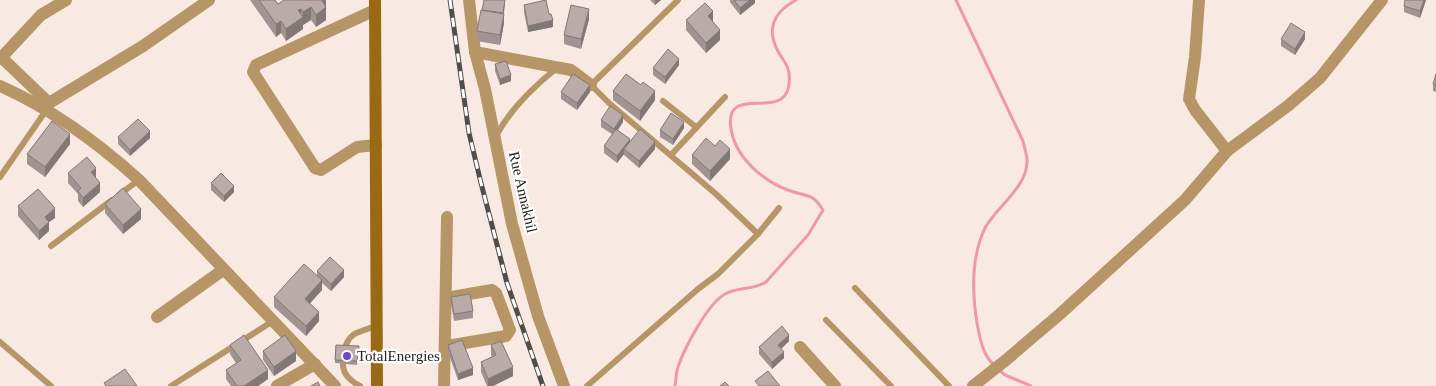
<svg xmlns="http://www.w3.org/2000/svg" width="1436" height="386" font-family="Georgia,serif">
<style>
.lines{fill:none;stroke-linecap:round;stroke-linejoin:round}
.stream{stroke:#ee99ab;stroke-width:3}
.service{stroke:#b69667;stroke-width:6}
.minor{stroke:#b69667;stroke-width:12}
.tertiary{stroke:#b69667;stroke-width:12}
.secondary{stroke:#996a13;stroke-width:12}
.rail-casing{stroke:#534d49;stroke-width:5}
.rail{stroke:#fff;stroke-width:3;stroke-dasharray:9;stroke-linecap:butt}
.wall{fill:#a09391}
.shaded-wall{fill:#827876}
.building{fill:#baaba9;stroke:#827876}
.poi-dot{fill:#7149c1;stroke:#fff;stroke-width:2}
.labels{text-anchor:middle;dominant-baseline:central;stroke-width:4.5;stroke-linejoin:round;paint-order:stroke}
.street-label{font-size:15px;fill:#26221f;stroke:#fff}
.poi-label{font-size:15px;fill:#26221f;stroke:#fff;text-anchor:start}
</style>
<rect width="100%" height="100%" fill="#f8eae3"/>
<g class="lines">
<g class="stream">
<path d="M956 0 1023 141C1024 147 1027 154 1027 160 1028 187 996 207 985 228 971 257 972 292 977 323 980 338 982 354 994 365"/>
<path d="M998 369 1005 375 1031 386"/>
<path d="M675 386C676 380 676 373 678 367 684 349 708 303 725 294 737 287 753 290 766 282L808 235 823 210C812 192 806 197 788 190 763 181 735 157 731 129 723 77 795 131 789 73 788 65 783 60 779 53 765 29 774 12 796 0"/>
</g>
<g class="service">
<path d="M678 0 591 85 609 103 716 194 758 234"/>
<path d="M663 101 696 127"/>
<path d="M496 136C511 108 533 87 557 68"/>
<path d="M671 155 725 97"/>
<path d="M0 177 47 109"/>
<path d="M120 194 139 180"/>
<path d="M51 246 112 200"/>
<path d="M855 288 949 386"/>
<path d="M826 320 891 386"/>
<path d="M0 342 51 386"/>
<path d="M171 386 273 321"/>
<path d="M360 386C354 383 348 378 345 373 340 362 344 342 353 335 359 331 369 329 375 326"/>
<path d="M587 386 698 289 718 274 758 234 779 208"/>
</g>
<g class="minor">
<path d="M1199 0 1195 57 1189 99 1195 110 1227 151"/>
<path d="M375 10 256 65 253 72 315 168 321 170 357 147 376 145"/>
<path d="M475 52 571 70 591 85"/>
<path d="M0 56 49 103 47 109"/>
<path d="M0 59 41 15 66 0"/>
<path d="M0 86C52 109 97 142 139 180L335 386"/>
<path d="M49 103 143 46 209 0"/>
<path d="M446 298 492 290 496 293 510 330 506 336 447 346"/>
<path d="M157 317 223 270"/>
<path d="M800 347 835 386"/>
<path d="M277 386 315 364"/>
<path d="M444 386 447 217"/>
<path d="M973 386 1006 360 1060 314 1185 200 1227 151 1289 105 1320 78 1382 0"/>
</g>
<path class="tertiary" d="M469 0 475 52 485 89 512 224 538 316 564 386"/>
<path class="secondary" d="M375 0 377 386"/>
<g class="rail-casing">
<path id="rail" d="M450 0 469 133 481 183 507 283 543 386"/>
</g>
<use href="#rail" class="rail"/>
</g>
<g class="wall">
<path d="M250 0H275L278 4 326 0V20L316 27 311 20 303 25V29L286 41 281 33 276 37Z"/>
<path d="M505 0 504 14V23L500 45 477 41V31L482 10Z"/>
<path d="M650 0H661L655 5Z"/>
<path d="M730 0H755V3L740 15 730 2Z"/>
<path d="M1405 0H1426L1420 18 1404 12V6Z"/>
<path d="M524 5 549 14 553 27 528 32 524 12Z"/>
<path d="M589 19 581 49 564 44V35Z"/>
<path d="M686 20 713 21 720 40 706 53 686 30Z"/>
<path d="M1281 39H1305L1295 55 1281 46Z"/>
<path d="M495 64 511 81 500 85 495 71Z"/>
<path d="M679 65 665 84 653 75V68Z"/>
<path d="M1436 74V92L1433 91V84Z"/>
<path d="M613 91 655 100 640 121 613 100Z"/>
<path d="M561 92H590L577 110 561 99Z"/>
<path d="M601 120 623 122 618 130 630 142 655 149 639 168 624 155V154L617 163 604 153V146L612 134 601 127Z"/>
<path d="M684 128 673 145 660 137V130Z"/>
<path d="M118 137 150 138 130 156 118 144Z"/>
<path d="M70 144 45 177 27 164V154Z"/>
<path d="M692 155 730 159 710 181 692 164Z"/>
<path d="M68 173 96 178 100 192 83 207 78 201V194L68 183Z"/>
<path d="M211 183 234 192 224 202 211 190Z"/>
<path d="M105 204 141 219 123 234 105 213Z"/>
<path d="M18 206 55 218 49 222V231L39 240 18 216Z"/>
<path d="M317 271 344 277 331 291 322 283V290L310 303 319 321 306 336 274 307V297L317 275Z"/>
<path d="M451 297 473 311V318L454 321 451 304Z"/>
<path d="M789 341 781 349 784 358 772 369 759 354V347Z"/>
<path d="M230 345 268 379 258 386H231L226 379V370L236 363 230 354Z"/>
<path d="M336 345 359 346 357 365 335 363Z"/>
<path d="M448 345 473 375 458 380 448 352Z"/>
<path d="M491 345 513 376 493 386H487L481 372V362L492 357 491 355Z"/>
<path d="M263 351 296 361 274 376 263 360Z"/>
</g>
<g class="shaded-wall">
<path d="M324 0H326V20L316 27V15L322 1Z"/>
<path d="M505 0V3L502 21V14Z"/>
<path d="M655 0H661L655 5Z"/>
<path d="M750 0H755V3L740 15V8Z"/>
<path d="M1424 0H1426L1420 18V11Z"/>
<path d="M311 7V20L303 25V12Z"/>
<path d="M301 9V19L303 17V29L286 41V29L298 10Z"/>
<path d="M589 9V19L581 49V39Z"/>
<path d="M713 11V21L708 26V16Z"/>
<path d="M504 14V23L500 45V35Z"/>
<path d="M553 20V27L528 32V26Z"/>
<path d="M281 21V33L276 37V24Z"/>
<path d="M720 30V40L706 53V43Z"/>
<path d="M1305 32V39L1295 55V49Z"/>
<path d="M679 59V65L665 84V77Z"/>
<path d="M511 75V81L500 85V79Z"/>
<path d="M590 85V92L577 110V103Z"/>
<path d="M655 91V100L640 121V111Z"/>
<path d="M623 115V122L614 135V129Z"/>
<path d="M684 122V128L673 145V139Z"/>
<path d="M150 131V138L130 156V150Z"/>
<path d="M70 134V144L45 177V167Z"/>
<path d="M630 139V145L624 149V154L617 163V156Z"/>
<path d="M655 142V149L639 168V161Z"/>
<path d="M730 149V159L710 181V171Z"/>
<path d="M96 168V178L91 172Z"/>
<path d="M100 183V192L83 207V198Z"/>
<path d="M234 186V192L224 202V196Z"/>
<path d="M55 208V218L49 222V231L39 240V231L45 217Z"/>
<path d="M141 209V219L123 234V225Z"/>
<path d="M344 270V277L331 291V284Z"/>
<path d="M322 280V290L305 309V299Z"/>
<path d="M319 312V321L306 336V326Z"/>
<path d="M789 335V341L778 352V345Z"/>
<path d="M296 351V361L274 376V367Z"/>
<path d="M784 352V358L772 369V362Z"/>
<path d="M513 367V376L493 386H488V379Z"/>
<path d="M473 368V375L458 380V374Z"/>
<path d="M268 370V379L258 386H244Z"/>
</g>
<g class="building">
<path d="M259 0H275L278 4 284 0H324L322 1 326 7 316 15 311 7 303 12 301 9 298 10 303 17 286 29 281 21 276 24Z"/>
<path d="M484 0H505L503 13 482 10Z"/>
<path d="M546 0 549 14H551L553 20 528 26 524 5Z"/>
<path d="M734 0H750L740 8Z"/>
<path d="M1405 0H1424L1420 11 1404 6Z"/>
<path d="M705 3 713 11 708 16 720 30 706 43 686 20Z"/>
<path d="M571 5 589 9 581 39 564 35Z"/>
<path d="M481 10 504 14 500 35 477 31Z"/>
<path d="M1291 23 1305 32 1295 49 1281 39Z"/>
<path d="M668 49 679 59 665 77 653 68Z"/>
<path d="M506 61 511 75 500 79 495 64Z"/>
<path d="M573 74 590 85 577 103 561 92Z"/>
<path d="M626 74 641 85 643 82 655 91 640 111 613 91Z"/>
<path d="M1436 74V85L1433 84Z"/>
<path d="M610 106 623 115 614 129 601 120Z"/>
<path d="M671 113 684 122 673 139 660 130Z"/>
<path d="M138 119 150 131 130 150 118 137Z"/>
<path d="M52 121 70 134 45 167 27 154Z"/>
<path d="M616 129 630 139 617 156 604 146Z"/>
<path d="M640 129 655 142 639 161 624 149Z"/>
<path d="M706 138 715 146 720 140 730 149 710 171 692 155Z"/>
<path d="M87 157 96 168 91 172 100 183 83 198 78 191 81 188 68 173Z"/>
<path d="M221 173 234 186 224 196 211 183Z"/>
<path d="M123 188 141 209 123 225 105 204Z"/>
<path d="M38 189 55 208 45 217 49 222 39 231 18 206Z"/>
<path d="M330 257 344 270 331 284 317 271Z"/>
<path d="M304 264 322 280 305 299 319 312 306 326 274 297Z"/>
<path d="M470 294 473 311 454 314 451 297Z"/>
<path d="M782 326 789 335 778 345 784 352 772 362 759 347Z"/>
<path d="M244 335 268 370 244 386H237L226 370 241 360 230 345Z"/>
<path d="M285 335 296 351 274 367 263 351Z"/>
<path d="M462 340 473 368 458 374 448 345Z"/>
<path d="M501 341 513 367 488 379 481 362 496 355 491 345Z"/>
<path d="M336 345 359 346 357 361 335 360Z"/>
<path d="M125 369 137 386H106L104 383Z"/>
<path d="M768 371 780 386H759L755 381Z"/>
<path d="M318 382 320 386H311Z"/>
<path d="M725 382 729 386H720Z"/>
</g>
<circle class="poi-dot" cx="347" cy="356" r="5"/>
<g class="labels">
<g class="street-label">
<text transform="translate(523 192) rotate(77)">Rue Annakhil</text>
</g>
<g class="poi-label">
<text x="357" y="356">TotalEnergies</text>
</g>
</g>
</svg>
